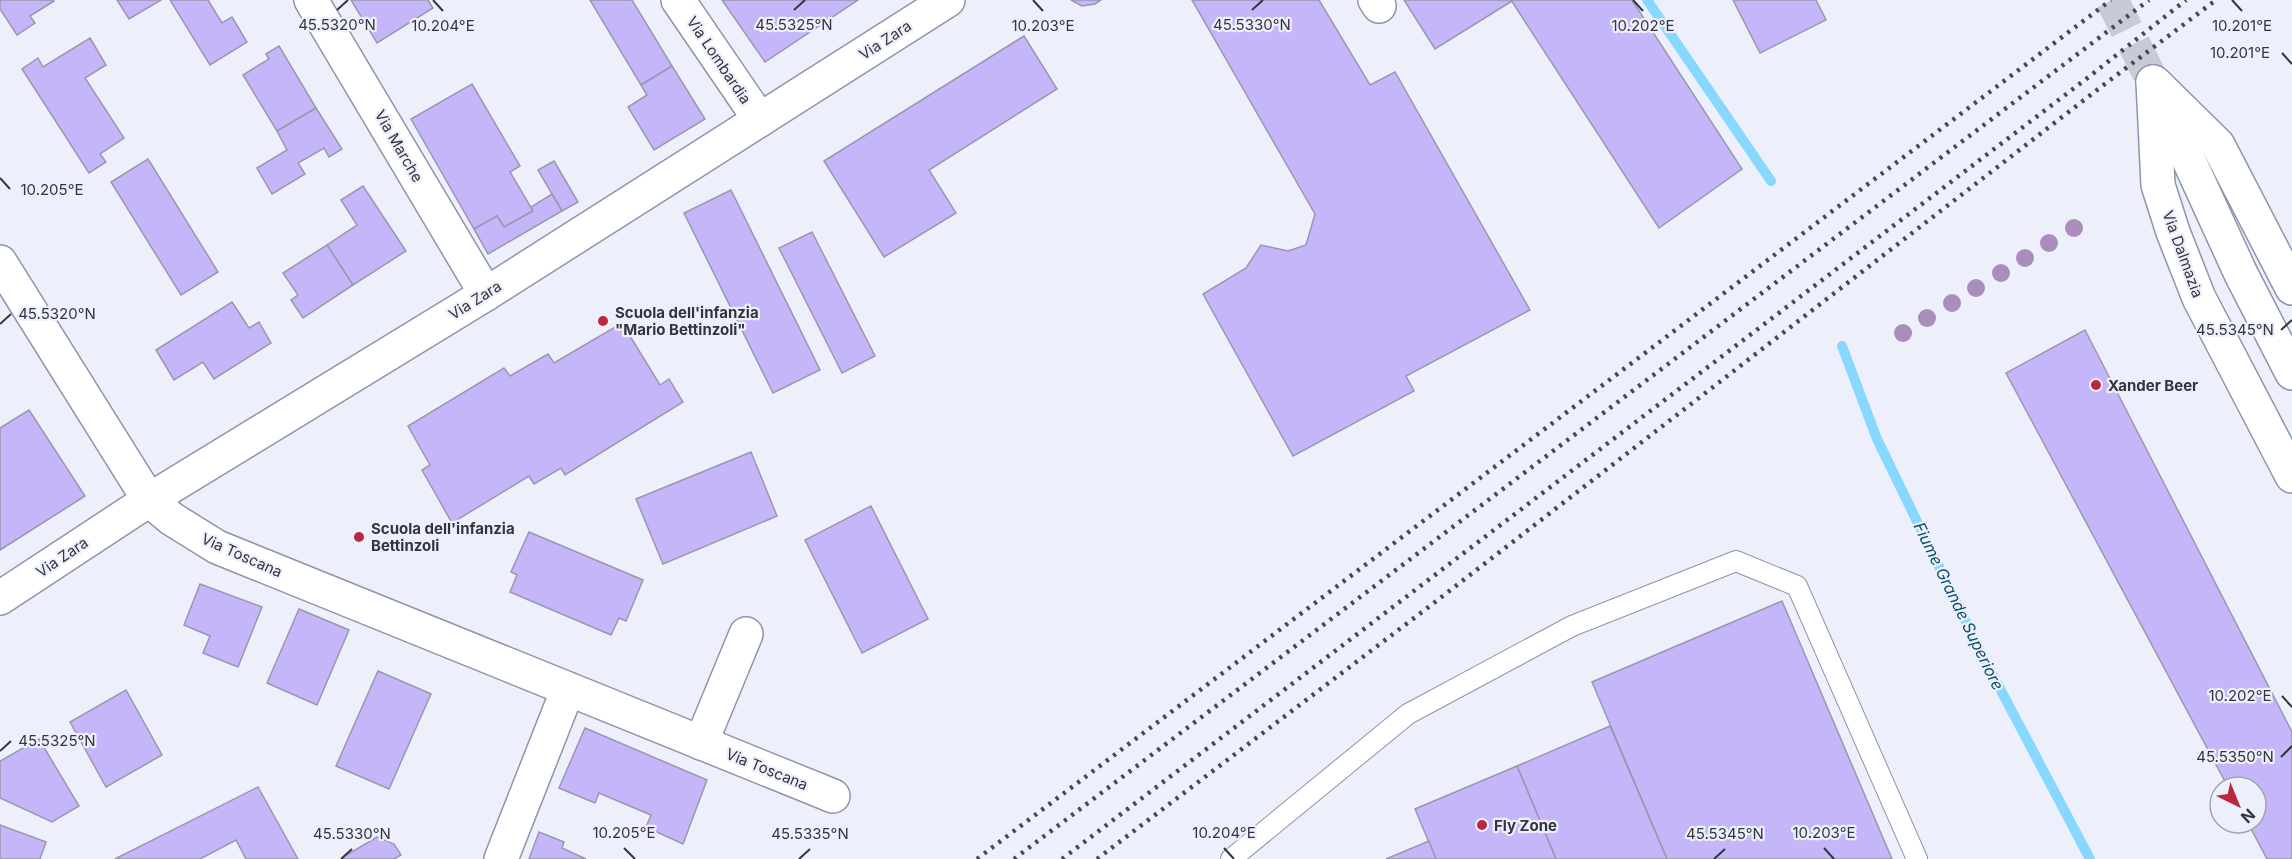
<svg xmlns="http://www.w3.org/2000/svg" width="2292" height="859" font-family="Inter,sans-serif">
<style>
.lines{fill:none;stroke-linecap:round;stroke-linejoin:round}
.stream{stroke:#88d7ff;stroke-width:10}
.building{fill:#c5b6fa;stroke:#9b96b0;stroke-width:1.5}
.secondary-tunnel{stroke:#c8cbd6;stroke-width:33;stroke-dasharray:33 16;stroke-linecap:butt}
.lane-casing{stroke:#8d94ad;stroke-width:22}
.street-casing{stroke:#8d94ad;stroke-width:36}
.secondary-casing{stroke:#8d94ad;stroke-width:36}
.lane{stroke:#fff;stroke-width:20}
.street{stroke:#fff;stroke-width:33}
.secondary{stroke:#fff;stroke-width:33}
.rail{stroke:#464954;stroke-width:4.5;stroke-dasharray:3 6;stroke-linecap:butt}
.tree{fill:#a98ebb}
.ticks{fill:none;stroke:#323540;stroke-width:2}
.poi-dot{fill:#ba283e;stroke:#edf0fb;stroke-width:2}
.labels{text-anchor:middle;dominant-baseline:central;stroke-width:4.5;stroke-linejoin:round;paint-order:stroke}
.street-label{font-size:15px;fill:#323540;stroke:#edf0fb}
.poi-label{font-size:15px;font-weight:bold;fill:#323540;stroke:#edf0fb;text-anchor:start}
.water-label{font-size:16px;font-style:italic;fill:#0c4e68;stroke:#edf0fb}
.ticks-label{font-size:15px;text-anchor:middle;fill:#323540;stroke:#edf0fb;stroke-width:4.5;stroke-linejoin:round;paint-order:stroke}
</style>
<rect width="100%" height="100%" fill="#edf0fb"/>
<g class="lines">
<g class="stream">
<path d="M1647 0 1771 181"/>
<path d="M1842 346 1877 439 1979 649 2090 859"/>
</g>
</g>
<g class="building">
<path d="M0 0H53L54 1 30 16 35 23 17 35 0 9Z"/>
<path d="M117 0H161L129 19Z"/>
<path d="M170 0H208L222 23 232 17 247 42 210 65Z"/>
<path d="M351 0H428L433 8 377 43Z"/>
<path d="M590 0H632L672 66 641 85Z"/>
<path d="M722 0H858L765 62Z"/>
<path d="M1071 0H1101L1095 4 1082 6Z"/>
<path d="M1192 0H1319L1370 85 1395 72 1530 310 1406 376 1414 391 1293 456 1203 294 1246 268 1261 245 1288 251 1306 245 1315 214Z"/>
<path d="M1404 0H1511L1512 1 1435 49Z"/>
<path d="M1511 0H1632L1742 169 1659 228Z"/>
<path d="M1733 0H1816L1826 20 1760 53Z"/>
<path d="M1024 36 1057 89 929 170 956 213 884 257 824 161Z"/>
<path d="M90 38 106 65 85 78 124 138 100 154 106 162 89 173 22 69 38 58 43 67Z"/>
<path d="M279 46 316 108 277 131 243 75 269 59 266 54Z"/>
<path d="M672 66 705 119 654 150 628 107 647 95 641 85Z"/>
<path d="M472 84 520 166 510 172 533 211 504 227 497 216 474 229 411 119Z"/>
<path d="M316 108 342 149 329 157 324 148 298 163 305 174 272 194 257 168 287 150 277 131Z"/>
<path d="M148 159 218 272 181 295 111 182Z"/>
<path d="M554 161 578 202 562 211 538 170Z"/>
<path d="M363 186 406 251 353 285 327 245 357 225 341 200Z"/>
<path d="M731 190 820 370 773 393 684 213Z"/>
<path d="M552 194 562 211 488 254 474 229 497 216 504 227 533 211 531 207Z"/>
<path d="M812 232 875 356 842 373 779 248Z"/>
<path d="M327 245 353 285 303 318 291 300 298 295 283 273Z"/>
<path d="M232 302 249 328 259 322 271 343 214 379 203 362 174 380 156 350Z"/>
<path d="M622 323 660 385 669 379 683 402 565 475 561 468 534 484 529 476 452 523 422 470 430 465 408 426 504 368 510 376 548 354 554 363Z"/>
<path d="M2085 330 2292 732V859H2267L2248 823H2256V787H2228L2006 373Z"/>
<path d="M29 410 85 496 0 550V428Z"/>
<path d="M751 452 777 516 663 564 636 499Z"/>
<path d="M871 506 928 619 862 653 805 540Z"/>
<path d="M529 532 643 580 626 621 619 618 611 635 510 592 517 575 511 572Z"/>
<path d="M200 584 262 607 238 667 203 653 210 636 184 625Z"/>
<path d="M1782 601 1892 859H1667L1592 682Z"/>
<path d="M299 609 349 630 317 705 267 683Z"/>
<path d="M378 671 431 694 389 789 336 766Z"/>
<path d="M126 690 162 755 106 787 70 722Z"/>
<path d="M1610 726 1667 859H1556L1517 766Z"/>
<path d="M585 728 707 780 683 844 646 827 651 815 599 793 595 803 559 788Z"/>
<path d="M39 739 79 806 52 822 0 798V761Z"/>
<path d="M1517 766 1556 859H1436L1415 809Z"/>
<path d="M258 787 298 859H246L236 840 200 859H115Z"/>
<path d="M0 825 46 842 40 859H0Z"/>
<path d="M539 832 564 842 562 848 586 859H529Z"/>
<path d="M377 837 394 844 401 855 394 859H344L343 857Z"/>
<path d="M1429 841 1436 859H1386Z"/>
</g>
<g class="lines">
<path class="secondary-tunnel" d="M2112 0 2153 82"/>
<g class="lane-casing">
<path id="lane" d="M1231 859 1408 714 1572 626 1736 561 1797 586 1917 859"/>
</g>
<g class="street-casing">
<g id="street">
<path d="M311 0 486 294"/>
<path d="M678 0 760 120"/>
<path d="M1375 0 1379 6"/>
<path d="M2153 82 2158 185 2173 232 2199 298 2292 476"/>
<path d="M2155 83 2218 145 2292 288"/>
<path d="M0 262 149 500 172 519 217 547 833 796"/>
<path d="M701 743 746 634"/>
<path d="M501 859 568 689"/>
</g>
</g>
<g class="secondary-casing">
<g id="secondary">
<path d="M2153 82 2241 274 2292 373"/>
<path d="M0 598 149 500 486 294 948 0"/>
</g>
</g>
<use href="#lane" class="lane"/>
<use href="#street" class="street"/>
<use href="#secondary" class="secondary"/>
<g class="rail">
<path d="M977 859 2111 0"/>
<path d="M1014 859 2149 0"/>
<path d="M1062 859 2090 76 2186 0"/>
<path d="M1097 859 1426 609 2097 90 2216 0"/>
</g>
</g>
<g class="tree">
<circle cx="2074" cy="228" r="9"/>
<circle cx="2049" cy="243" r="9"/>
<circle cx="2025" cy="258" r="9"/>
<circle cx="2001" cy="273" r="9"/>
<circle cx="1976" cy="288" r="9"/>
<circle cx="1952" cy="303" r="9"/>
<circle cx="1927" cy="318" r="9"/>
<circle cx="1903" cy="333" r="9"/>
</g>
<path class="ticks" d="M433 0 443 11M1033 0 1043 11M1633 0 1643 11M2232 0 2242 11M337 10 348 0M794 10 805 0M1252 10 1263 0M2282 53 2292 64M0 178 10 189M0 324 11 314M2281 330 2292 320M2282 696 2292 707M0 751 11 741M2281 757 2292 746M624 848 635 859M1224 848 1234 859M1824 848 1834 859M341 859 352 849M799 859 810 849M1714 859 1725 849"/>
<g class="poi-dot">
<circle cx="603" cy="321" r="6"/>
<circle cx="2096" cy="385" r="6"/>
<circle cx="359" cy="537" r="6"/>
<circle cx="1482" cy="825" r="6"/>
</g>
<g class="labels">
<g class="street-label">
<text transform="translate(885 40) rotate(-33)">Via Zara</text>
<text transform="translate(719 60) rotate(56)">Via Lombardia</text>
<text transform="translate(399 146) rotate(60)">Via Marche</text>
<text transform="translate(2183 254) rotate(70)">Via Dalmazia</text>
<text transform="translate(475 300) rotate(-32)">Via Zara</text>
<text transform="translate(242 555) rotate(24)">Via Toscana</text>
<text transform="translate(62 557) rotate(-34)">Via Zara</text>
<text transform="translate(767 769) rotate(22)">Via Toscana</text>
</g>
<g class="poi-label">
<text x="615" y="312">Scuola dell'infanzia<tspan x="615" dy="17">"Mario Bettinzoli"</tspan></text>
<text x="2108" y="385">Xander Beer</text>
<text x="371" y="528">Scuola dell'infanzia<tspan x="371" dy="17">Bettinzoli</tspan></text>
<text x="1494" y="825">Fly Zone</text>
</g>
<g class="water-label">
<text transform="translate(1959 606) rotate(64)">Fiume Grande Superiore</text>
</g>
</g>
<g class="ticks-label">
<text x="337" y="30">45.5320°N</text>
<text x="794" y="30">45.5325°N</text>
<text x="1252" y="30">45.5330°N</text>
<text x="443" y="31">10.204°E</text>
<text x="1043" y="31">10.203°E</text>
<text x="1643" y="31">10.202°E</text>
<text x="2242" y="31">10.201°E</text>
<text x="2240" y="58">10.201°E</text>
<text x="52" y="195">10.205°E</text>
<text x="57" y="319">45.5320°N</text>
<text x="2235" y="335">45.5345°N</text>
<text x="2240" y="701">10.202°E</text>
<text x="57" y="746">45.5325°N</text>
<text x="2235" y="762">45.5350°N</text>
<text x="624" y="838">10.205°E</text>
<text x="1224" y="838">10.204°E</text>
<text x="1824" y="838">10.203°E</text>
<text x="352" y="839">45.5330°N</text>
<text x="810" y="839">45.5335°N</text>
<text x="1725" y="839">45.5345°N</text>
</g>
<g transform="translate(2238 805) rotate(137)"><circle r="28" fill="#edf0fb" stroke="#a2a5b0" stroke-width="1.5"/>
<path d="M0-4.5L10 22L0 15L-10 22Z" fill="#ba283e"/>
<text y="-9" font-size="16" font-weight="bold" text-anchor="middle" fill="#323540">N</text>
</g>
</svg>
